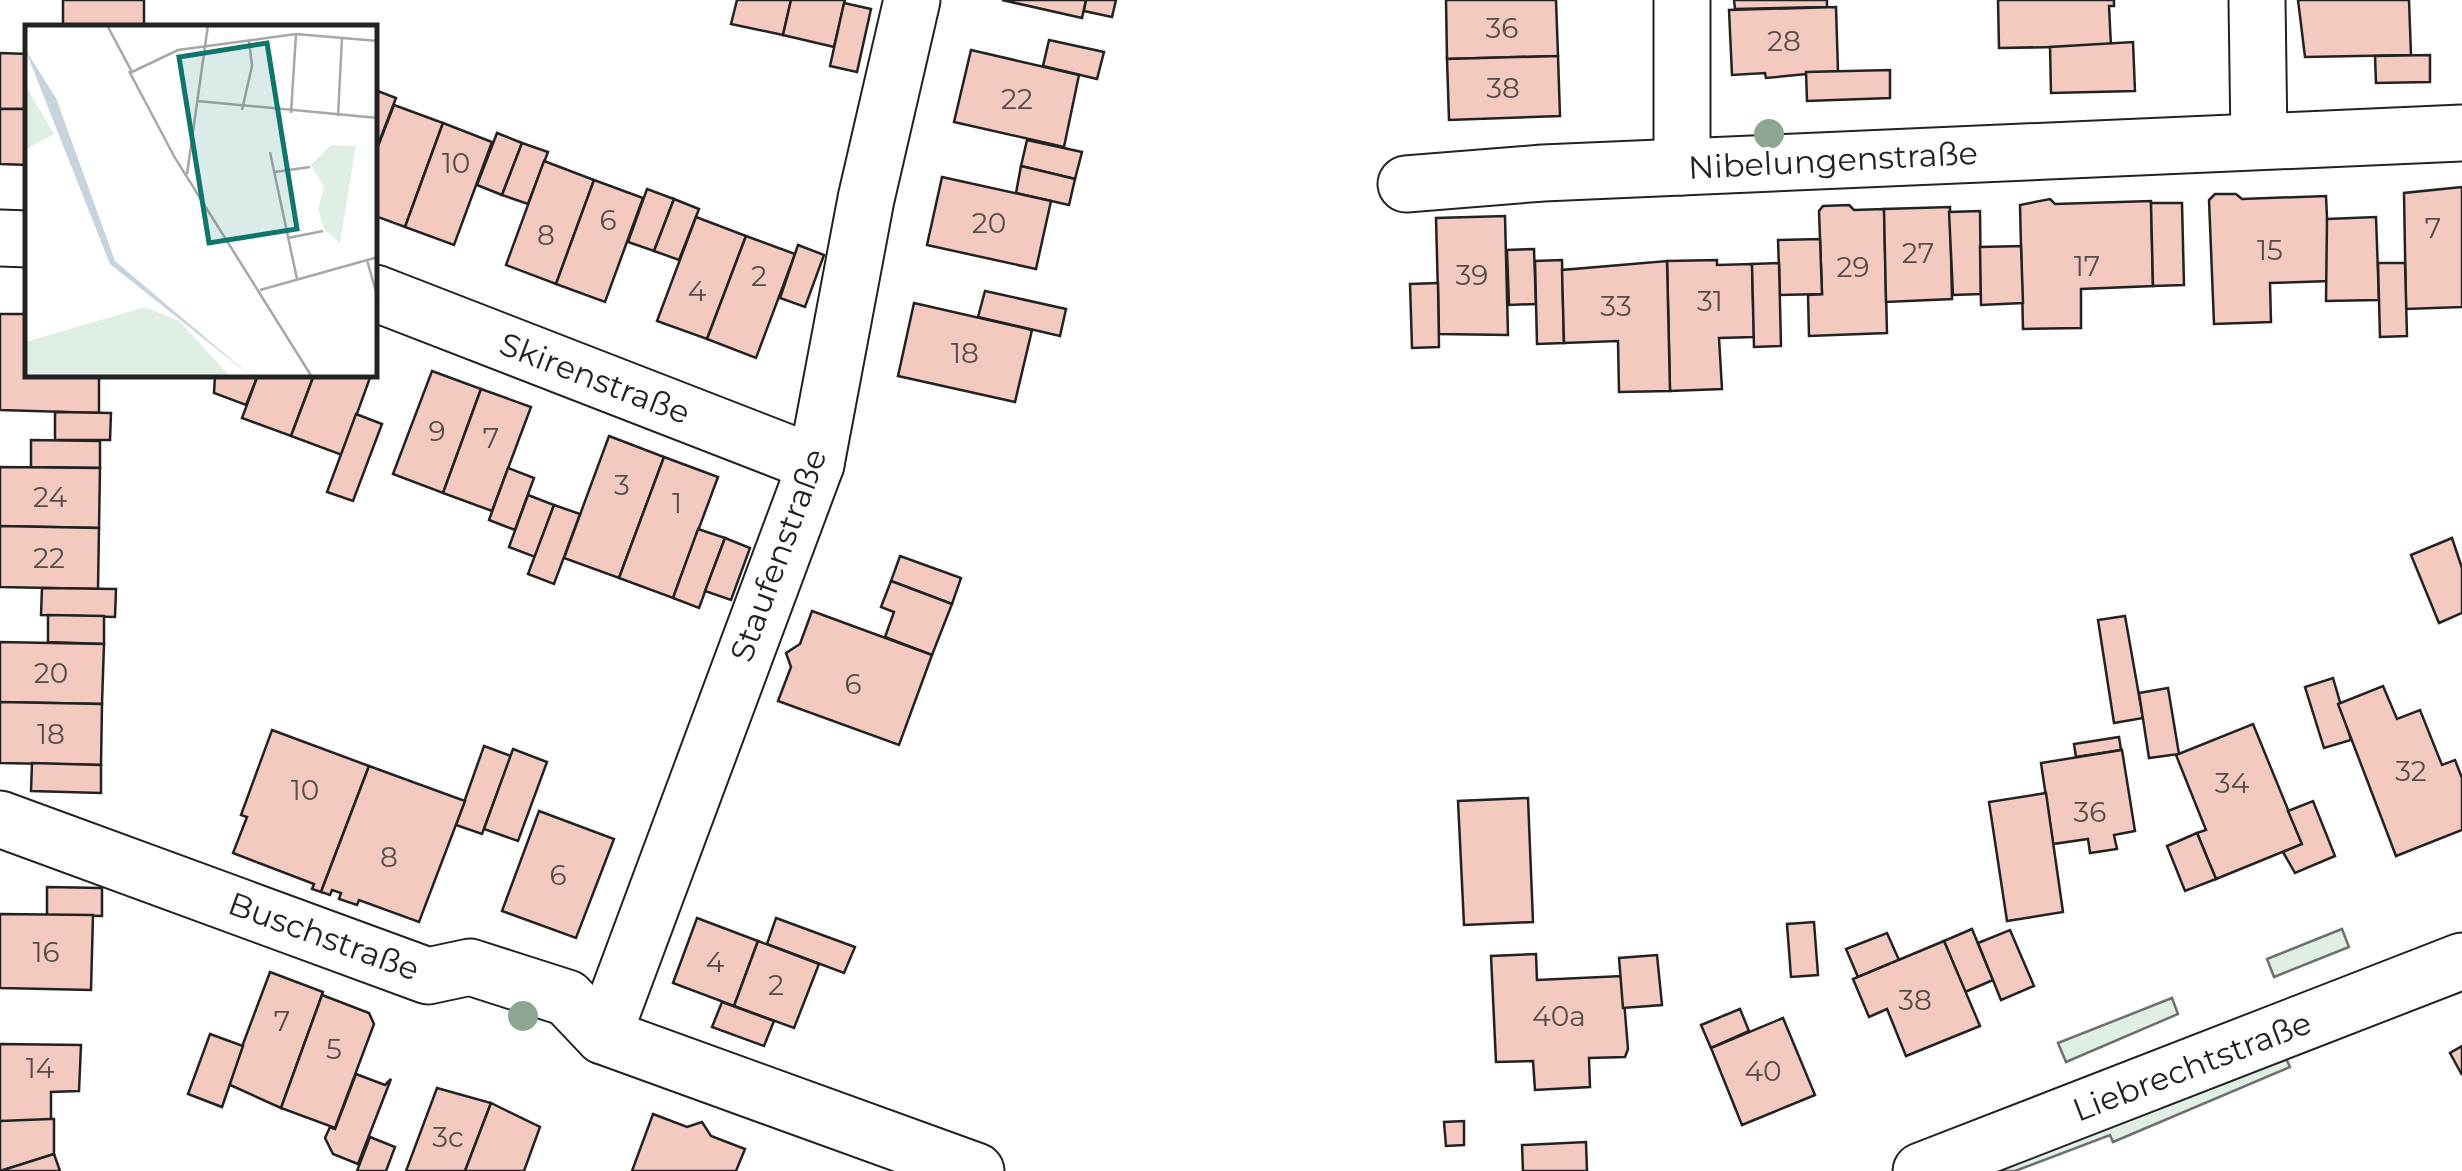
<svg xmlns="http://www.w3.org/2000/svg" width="2462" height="1171" font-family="Montserrat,sans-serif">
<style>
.green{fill:#e0efe3;stroke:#6f6f6f;stroke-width:2.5}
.building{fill:#f3c9c0;stroke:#222;stroke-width:2.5}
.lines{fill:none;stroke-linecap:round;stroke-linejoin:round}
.street-casing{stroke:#222;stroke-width:59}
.street{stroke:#fff;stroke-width:55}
.tree{fill:#8da692}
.labels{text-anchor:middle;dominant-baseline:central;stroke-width:8;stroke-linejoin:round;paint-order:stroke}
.number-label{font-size:28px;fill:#564c4a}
.street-label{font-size:32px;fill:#222;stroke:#fff}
.inset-road{fill:none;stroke:#a7a7a7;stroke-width:2.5}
.view{fill:#0f766e;fill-opacity:0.15;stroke:#0f766e;stroke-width:5}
.inset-edge{fill:none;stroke:#222;stroke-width:5}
</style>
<rect width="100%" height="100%" fill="#fff"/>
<g class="green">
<path d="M2342 929 2349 947 2274 977 2267 959Z"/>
<path d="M2172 998 2178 1014 2066 1062 2058 1043Z"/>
<path d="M2284 1054 2290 1067 2113 1142 2110 1135 2015 1171H1998Z"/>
</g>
<g class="building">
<path d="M63 0H144V28L63 27Z"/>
<path d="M737 0H791L783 35 731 24Z"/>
<path d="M791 0H845L834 47 783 35Z"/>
<path d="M1002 0H1086L1082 18Z"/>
<path d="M1086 0H1116L1112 17 1084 11Z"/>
<path d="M1446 0H1556L1558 56 1447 59Z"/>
<path d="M1734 0H1827V7L1735 9Z"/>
<path d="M1998 0H2114V6H2109L2111 46 1999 48Z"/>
<path d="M2298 0H2409L2411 55 2305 57Z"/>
<path d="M844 3 871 9 857 72 830 66Z"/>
<path d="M1836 7 1838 71 1766 78 1765 73 1732 75 1729 10Z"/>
<path d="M1049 40 1104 52 1097 79 1043 66Z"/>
<path d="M2133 42 2135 91 2051 93 2050 47Z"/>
<path d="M971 50 1079 75 1064 147 954 122Z"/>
<path d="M0 53 28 54V109H0Z"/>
<path d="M2430 55V82L2376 83 2375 56Z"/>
<path d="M1558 56 1560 116 1449 120 1447 59Z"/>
<path d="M1890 70V98L1807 101 1806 72Z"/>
<path d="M375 90 396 98 376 150 375 149Z"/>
<path d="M394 105 443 123 405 227 375 216V154Z"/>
<path d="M0 109H28V165L0 164Z"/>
<path d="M443 123 492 142 454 245 405 227Z"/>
<path d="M497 133 522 143 502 195 477 185Z"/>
<path d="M1027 140 1082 152 1075 179 1021 166Z"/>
<path d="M522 143 548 152 528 204 502 195Z"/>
<path d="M544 161 594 180 556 284 506 265Z"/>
<path d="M1021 166 1075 179 1069 205 1016 193Z"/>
<path d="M942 177 1051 201 1036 269 927 245Z"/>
<path d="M594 180 643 198 605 302 556 284Z"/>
<path d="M2462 187V307L2406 309 2404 193Z"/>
<path d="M647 189 674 199 654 251 628 242Z"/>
<path d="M2215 194H2236L2242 199 2326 196 2330 281 2270 283 2271 322 2214 324 2209 200Z"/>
<path d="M674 199 699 209 679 260 654 251Z"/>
<path d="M2050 199 2055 204 2151 201 2153 286 2081 289V328L2023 329 2020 205Z"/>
<path d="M2151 203H2182L2184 285 2153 286Z"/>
<path d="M1849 205 1854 210 1884 209 1887 333 1809 336 1808 295 1822 294 1819 211 1823 206Z"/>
<path d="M1950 207 1952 299 1886 302 1884 209Z"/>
<path d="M1980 211 1981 294 1953 295 1949 212Z"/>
<path d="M1505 216 1508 335 1439 334 1436 218Z"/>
<path d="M696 217 746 236 707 339 657 321Z"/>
<path d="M2376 217 2379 300 2326 301 2327 219Z"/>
<path d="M746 236 795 254 756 358 707 339Z"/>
<path d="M1820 239 1822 294 1780 295 1778 240Z"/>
<path d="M798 245 824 255 805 307 780 298Z"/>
<path d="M2021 246 2023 303 1981 305 1980 247Z"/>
<path d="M1534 249 1536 304 1509 305 1507 250Z"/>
<path d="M1562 260 1564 343 1537 344 1535 261Z"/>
<path d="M1717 260V265L1752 264 1754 337 1719 338 1722 389 1670 391 1667 261Z"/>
<path d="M1667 261 1670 391 1619 392 1618 341 1564 343 1562 270Z"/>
<path d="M1779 263 1781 346 1754 347 1752 264Z"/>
<path d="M2378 263H2405L2407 336 2380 337Z"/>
<path d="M1438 283 1439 347 1412 348 1410 284Z"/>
<path d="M985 291 1066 309 1060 336 978 317Z"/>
<path d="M914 303 1032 330 1015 402 898 376Z"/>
<path d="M0 314H28V375H99V413L0 410Z"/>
<path d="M432 371 481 389 443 493 393 474Z"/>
<path d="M215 375H258L246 405 214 393Z"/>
<path d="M258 375H314L291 436 242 418Z"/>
<path d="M314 375H371L342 455 291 436Z"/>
<path d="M481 389 531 407 492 511 443 493Z"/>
<path d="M55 412 111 413 110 440H55Z"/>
<path d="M356 414 382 424 353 501 327 492Z"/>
<path d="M609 436 664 457 619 578 564 558Z"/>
<path d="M31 440 100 441V468L31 467Z"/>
<path d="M664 457 718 477 673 598 619 578Z"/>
<path d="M0 467 100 468 99 528 0 526Z"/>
<path d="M508 468 534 478 515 530 489 520Z"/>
<path d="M528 495 554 505 535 557 509 547Z"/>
<path d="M554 505 580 514 554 584 528 574Z"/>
<path d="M0 526 99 528 98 589 0 587Z"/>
<path d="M698 529 725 538 699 608 673 598Z"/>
<path d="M725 538 750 548 731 600 705 591Z"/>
<path d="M2452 538 2462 568V613L2439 623 2411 555Z"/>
<path d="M900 556 961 578 952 604 891 581Z"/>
<path d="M891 581 952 604 932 655 885 637 894 612 881 607Z"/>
<path d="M42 588 116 589 115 617 41 615Z"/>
<path d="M812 611 932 655 899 745 778 701 791 667 786 653 800 644Z"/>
<path d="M48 615 104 616V644L48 642Z"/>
<path d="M2125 616 2143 718 2114 723 2098 620Z"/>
<path d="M0 642 104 644 102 704 0 702Z"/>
<path d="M2333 678 2351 740 2324 748 2305 687Z"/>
<path d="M2383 686 2397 719 2420 710 2442 765 2455 760 2462 778V830L2396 856 2338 704Z"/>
<path d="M2168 688 2179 754 2149 758 2139 693Z"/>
<path d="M0 702 102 704 101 765 0 763Z"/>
<path d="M2253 724 2302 844 2216 879 2197 833 2206 830 2176 755Z"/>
<path d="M272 730 369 766 321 892 312 889 314 884 233 853 247 817 241 815Z"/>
<path d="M2119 737 2121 750 2076 757 2074 744Z"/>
<path d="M484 746 511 756 482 834 456 825Z"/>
<path d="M513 749 547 762 518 841 484 829Z"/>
<path d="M2122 750 2135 831 2114 835 2117 849 2090 853 2088 839 2053 844 2041 763Z"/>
<path d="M32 763 101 765V793L31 791Z"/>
<path d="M369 766 465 801 419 922 359 900 357 905 339 899 341 893 332 890 330 895 321 892Z"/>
<path d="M2046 793 2063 912 2007 921 1989 802Z"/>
<path d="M1528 798 1533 922 1464 925 1458 801Z"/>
<path d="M2313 801 2335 856 2295 873 2283 852 2302 844 2288 811Z"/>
<path d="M539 811 614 839 576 938 502 911Z"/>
<path d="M2197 833 2216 879 2185 891 2167 846Z"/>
<path d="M47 887 102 888V916L47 915Z"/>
<path d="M0 914 93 915 91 990 0 988Z"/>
<path d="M697 918 758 941 734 1006 673 983Z"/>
<path d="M776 918 855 947 844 973 767 944Z"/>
<path d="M1814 922 1818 975 1791 977 1787 924Z"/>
<path d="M1972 929 1993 980 1965 992 1944 941Z"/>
<path d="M2010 930 2034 986 2001 1000 1978 943Z"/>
<path d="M1887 933 1899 960 1858 977 1846 949Z"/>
<path d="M758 941 819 964 794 1028 734 1006Z"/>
<path d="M1944 941 1980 1026 1906 1056 1887 1009 1869 1017 1853 979Z"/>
<path d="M1536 954 1537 980 1622 976 1628 1049 1625 1057 1589 1058 1590 1087 1535 1090 1533 1061 1496 1062 1491 956Z"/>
<path d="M1657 955 1662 1005 1623 1008 1619 958Z"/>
<path d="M270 972 323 992 281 1108 228 1084Z"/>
<path d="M322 995 369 1013 374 1024 335 1128 281 1108Z"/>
<path d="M722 1002 774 1021 764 1046 712 1027Z"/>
<path d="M1740 1009 1749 1031 1711 1048 1701 1025Z"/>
<path d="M1783 1018 1815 1095 1742 1125 1711 1048Z"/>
<path d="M210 1034 243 1046 222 1107 188 1094Z"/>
<path d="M0 1044 81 1045 79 1091 51 1092V1122L0 1121Z"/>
<path d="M2462 1046V1075L2450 1053Z"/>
<path d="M356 1074 385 1085 391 1079 358 1164 333 1154 325 1138 330 1127 335 1129Z"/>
<path d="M437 1088 491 1103 465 1171H406Z"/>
<path d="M491 1103 540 1127 524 1171H465Z"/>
<path d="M653 1114 687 1127 702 1122 711 1136 745 1149 736 1171H632Z"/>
<path d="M50 1119H54V1154L0 1171V1121Z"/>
<path d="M1464 1121V1145L1446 1146 1444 1122Z"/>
<path d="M370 1137 395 1147 386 1171H357Z"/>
<path d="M1586 1142 1587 1171H1523L1522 1145Z"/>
<path d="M54 1154 60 1171H0Z"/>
</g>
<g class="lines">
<g class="street-casing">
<g id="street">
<path d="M1682 0V167"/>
<path d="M2257 0 2259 141"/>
<path d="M1406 184 1543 173 2462 133"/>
<path d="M0 238 28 239"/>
<path d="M375 293 816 464"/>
<path d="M0 819 428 976 470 967 567 998 603 1036 976 1171"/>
<path d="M603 1036 816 464 866 199 912 0"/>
<path d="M1921 1171 2462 961"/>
</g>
</g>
<use href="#street" class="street"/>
</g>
<g class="tree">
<circle cx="1769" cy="134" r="15"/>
<circle cx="523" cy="1016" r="15"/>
</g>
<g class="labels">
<g class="number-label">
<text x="1502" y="28">36</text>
<text x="1784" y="41">28</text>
<text x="1503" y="88">38</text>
<text x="1017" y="99">22</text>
<text x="456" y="163">10</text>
<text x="608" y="220">6</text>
<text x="989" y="223">20</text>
<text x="2433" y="228">7</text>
<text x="546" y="235">8</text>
<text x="2270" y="250">15</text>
<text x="1918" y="253">27</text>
<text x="2087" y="266">17</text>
<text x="1853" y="267">29</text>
<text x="1472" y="275">39</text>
<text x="759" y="276">2</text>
<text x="697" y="291">4</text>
<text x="1710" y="301">31</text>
<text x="1616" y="306">33</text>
<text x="965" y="353">18</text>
<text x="437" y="431">9</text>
<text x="491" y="438">7</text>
<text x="622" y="485">3</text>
<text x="50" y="497">24</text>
<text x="677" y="503">1</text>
<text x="49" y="558">22</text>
<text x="51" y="673">20</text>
<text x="853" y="684">6</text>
<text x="51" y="734">18</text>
<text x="2411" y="771">32</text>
<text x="2232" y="783">34</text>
<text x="305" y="790">10</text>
<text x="2090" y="812">36</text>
<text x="389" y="857">8</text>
<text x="558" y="875">6</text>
<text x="46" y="952">16</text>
<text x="715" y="962">4</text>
<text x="776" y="985">2</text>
<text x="1915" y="1000">38</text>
<text x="1559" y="1016">40a</text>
<text x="282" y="1021">7</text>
<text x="334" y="1049">5</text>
<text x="40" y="1068">14</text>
<text x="1763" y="1071">40</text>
<text x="448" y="1137">3c</text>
</g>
<g class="street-label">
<text transform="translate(1833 160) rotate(-3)">Nibelungenstraße</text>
<text transform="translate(595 378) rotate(21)">Skirenstraße</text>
<text transform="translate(778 555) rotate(-70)">Staufenstraße</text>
<text transform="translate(324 936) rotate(20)">Buschstraße</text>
<text transform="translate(2192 1066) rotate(-21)">Liebrechtstraße</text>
</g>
</g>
<g transform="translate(25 25)">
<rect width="352" height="352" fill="#fff"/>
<path d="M0 59 29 109 0 125ZM306 120 331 121 315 218 299 204 293 184 299 162 286 140ZM120 282 154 296 206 352H0V317Z" fill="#e0efe3"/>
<path d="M0 24 31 73 90 236 227 352 85 239Z" fill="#c7d3dd"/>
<path class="inset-road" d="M82 0 107 47 153 25 271 9 353 16M104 46 150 133 287 352M172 76 353 93M217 85 227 41 224 16M266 88 271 9M313 91 317 13M245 127 272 254M250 147 285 142M162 149 183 0M353 177V209M263 213 298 206M342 235 353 274M235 265 353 232"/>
<path class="view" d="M242 18 272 204 184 218 154 32Z"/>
<rect width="352" height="352" class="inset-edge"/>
</g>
</svg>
